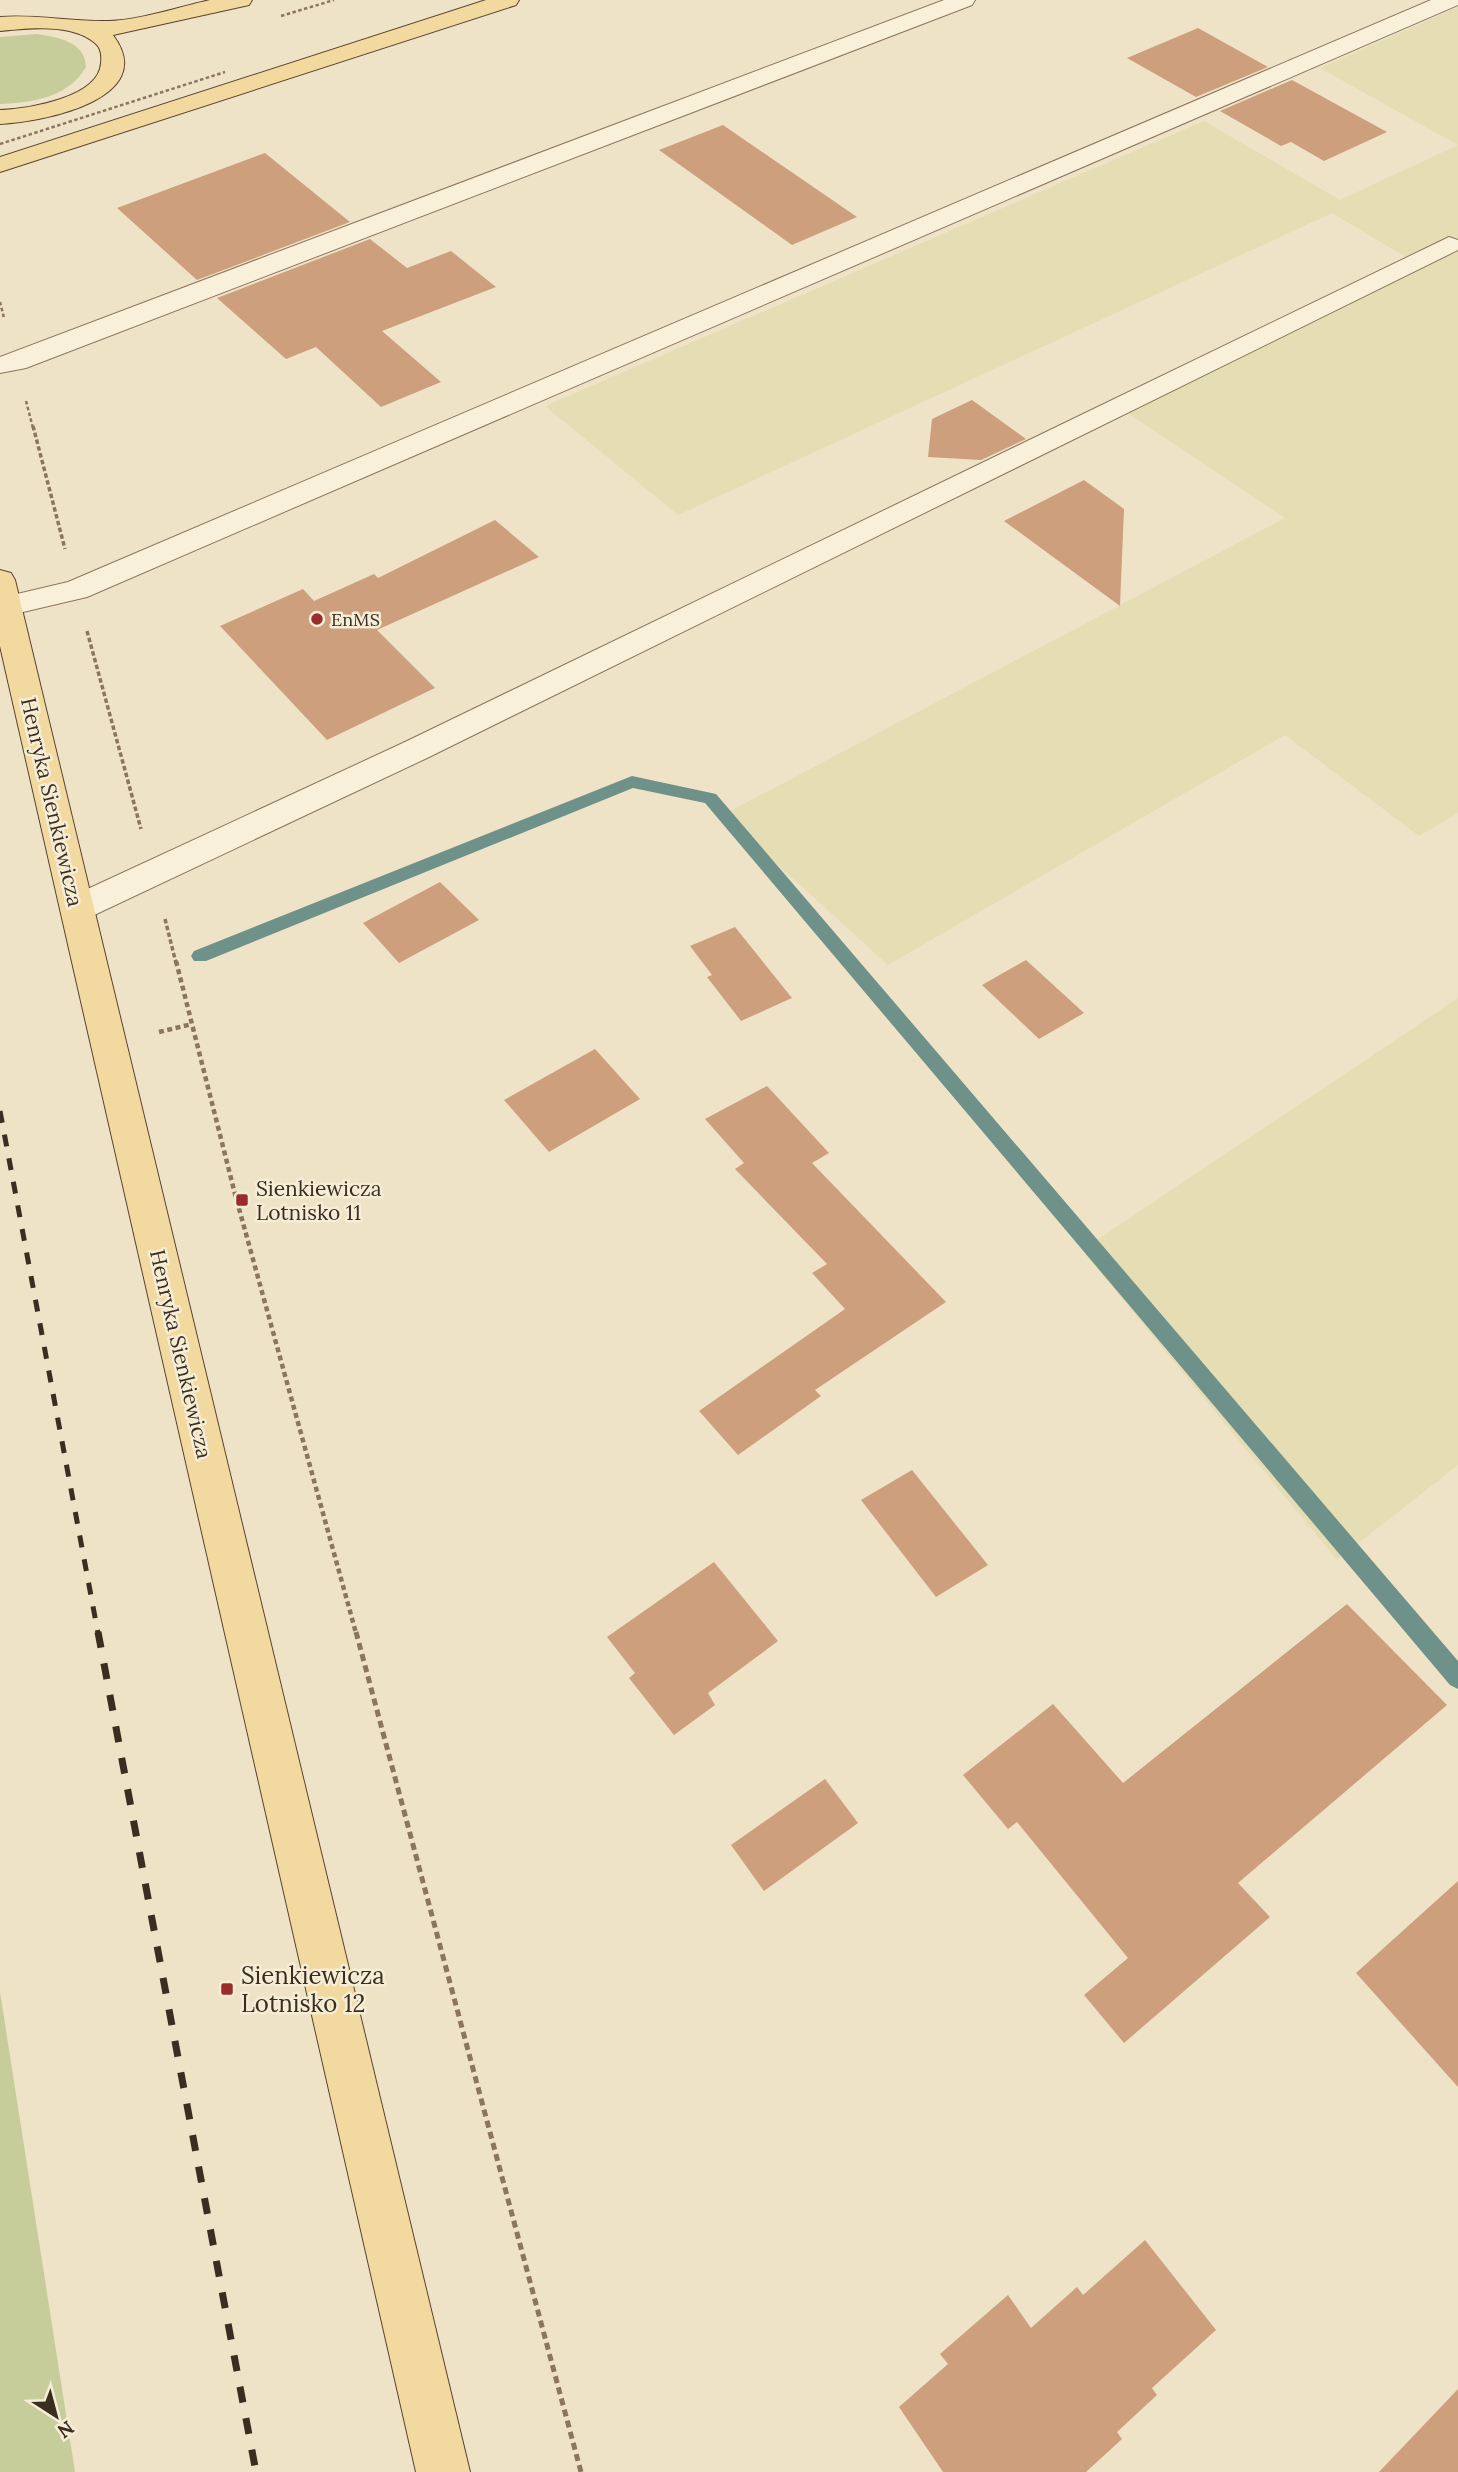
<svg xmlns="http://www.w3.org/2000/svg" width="1458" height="2472" font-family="Lora,serif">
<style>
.farmland{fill:#e5ddb4}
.green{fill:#c7cd9a}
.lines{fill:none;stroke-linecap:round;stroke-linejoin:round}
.stream{fill:#6e9189;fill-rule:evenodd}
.building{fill:#cd9f7d}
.minor-casing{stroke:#8b755c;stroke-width:2}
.major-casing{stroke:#594330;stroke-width:2}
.path-far3{stroke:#8b755c;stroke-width:2.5;stroke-dasharray:3.5 2.5;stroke-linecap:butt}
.path-far2{stroke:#8b755c;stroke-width:3.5;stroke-dasharray:4.5 2.5;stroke-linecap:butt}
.path-far1{stroke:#8b755c;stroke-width:4.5;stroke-dasharray:5 3.5;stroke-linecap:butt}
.path{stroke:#8b755c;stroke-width:5;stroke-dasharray:7 4.5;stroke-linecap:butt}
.minor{fill:#f9f0da;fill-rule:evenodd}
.major{fill:#f2d99f;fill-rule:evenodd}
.rail-far1{stroke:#3b2d20;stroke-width:5;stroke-dasharray:12 12;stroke-linecap:butt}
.rail{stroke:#3b2d20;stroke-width:7;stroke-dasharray:16 16;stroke-linecap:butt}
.path-bridge{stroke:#8b755c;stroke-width:2.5;stroke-dasharray:3.5 2.5;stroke-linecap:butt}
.poi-dot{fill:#9b2c2b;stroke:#f6edd7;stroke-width:2.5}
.labels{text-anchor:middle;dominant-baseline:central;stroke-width:5;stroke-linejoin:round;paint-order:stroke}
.far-poi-label{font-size:18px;fill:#3b2d20;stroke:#f6edd7;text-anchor:start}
.street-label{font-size:21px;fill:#3b2d20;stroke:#f6edd7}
.poi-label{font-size:21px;fill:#3b2d20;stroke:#f6edd7;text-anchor:start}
.near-poi-label{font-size:24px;fill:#3b2d20;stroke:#f6edd7;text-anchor:start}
</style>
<rect width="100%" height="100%" fill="#efe3c7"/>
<g class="farmland">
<path d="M1458 7V145L1320 68Z"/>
<path d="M1204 121 1340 200 1458 145V813L1419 836 1285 735 888 965 723 815 1285 518 1112 403 1409 259 1332 213 678 515 545 406Z"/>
<path d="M1458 998V1465L1337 1560 1082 1250Z"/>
</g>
<g class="green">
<path d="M36 34C57 37 85 41 86 67 69 97 32 103 0 104V37Z"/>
<path d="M0 1992 75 2472H0Z"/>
</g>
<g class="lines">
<path class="stream" d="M632 776 716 794 1458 1661V1689L1450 1685 705 803 633 788 206 961H194L191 956 194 951Z"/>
</g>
<g class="building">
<path d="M1198 28 1268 67 1196 97 1127 58Z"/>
<path d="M1292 80 1387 132 1324 161 1291 142 1281 146 1220 111Z"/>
<path d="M723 125 857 217 792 245 659 150Z"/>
<path d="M265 153 350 222 197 280 117 208Z"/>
<path d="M370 239 407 268 451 251 496 287 382 331 441 382 381 407 316 347 286 359 217 298Z"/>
<path d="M972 400 1026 439 981 460 928 457 932 419Z"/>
<path d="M1084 480 1124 509 1120 606 1004 521Z"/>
<path d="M495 520 539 557 377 630 435 688 327 740 220 626 303 589 314 601 374 574 378 578Z"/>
<path d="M440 882 479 920 399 963 363 923Z"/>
<path d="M735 927 792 998 741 1021 707 977 712 975 690 946Z"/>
<path d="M1026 960 1084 1013 1039 1039 982 985Z"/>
<path d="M595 1049 640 1099 549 1152 504 1100Z"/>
<path d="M767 1086 829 1153 812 1163 946 1302 815 1390 821 1396 738 1455 699 1411 845 1309 812 1273 827 1264 735 1169 744 1163 705 1119Z"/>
<path d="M912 1470 988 1565 936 1597 861 1500Z"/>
<path d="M714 1562 778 1641 708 1693 715 1705 674 1735 629 1678 635 1673 607 1637Z"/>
<path d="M1347 1604 1447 1705 1238 1883 1270 1917 1124 2043 1084 1995 1128 1958 1017 1822 1008 1829 963 1775 1053 1704 1123 1783Z"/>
<path d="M825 1779 858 1823 764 1891 731 1845Z"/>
<path d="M1458 1881V2087L1356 1973Z"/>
<path d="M1145 2240 1216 2330 1152 2388 1157 2395 1117 2432 1122 2439 1086 2472H943L899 2407 948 2364 940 2354 1008 2295 1031 2328 1077 2287 1083 2295Z"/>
<path d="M1458 2389V2472H1379Z"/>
</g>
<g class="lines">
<g class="minor-casing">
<g id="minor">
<path d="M944 0H975L972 5 26 368 0 373V357Z"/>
<path d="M1431 0H1458V5L87 597 6 616 0 614V598L68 582Z"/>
<path d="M1449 237 1458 240V250L427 758 90 917 78 921 66 917 61 908 66 899 405 742Z"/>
</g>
</g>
<g class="major-casing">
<g id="major">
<path d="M210 0H252L249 5 113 35C161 99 42 122 0 124V110C27 109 99 98 101 63 102 55 101 48 95 43 72 23 28 28 0 31V17C37 14 72 22 109 21 140 20 179 7 210 0Z"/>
<path d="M486 0H519L516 5 0 172V157Z"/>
<path d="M0 570 11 573 15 580 470 2472H416L0 646Z"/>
</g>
</g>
<g class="path-far3">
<path d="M281 16 334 0"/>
<path d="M0 302 4 318"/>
<path d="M26 401 33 428"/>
</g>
<g class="path-far2">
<path d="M33 426 65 549"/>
<path d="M87 631 141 829"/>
<path d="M165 919 176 963"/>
</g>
<g class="path-far1">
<path d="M176 961 235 1194 356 1633"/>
<path d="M159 1032 192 1024"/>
</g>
<path class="path" d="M356 1632 581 2472"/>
<use href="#minor" class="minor"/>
<use href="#major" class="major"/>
<path class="rail-far1" d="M0 1111 98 1633"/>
<path class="rail" d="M98 1632 256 2472"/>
<path class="path-bridge" d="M0 144 225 72"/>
</g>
<g class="poi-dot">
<circle cx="317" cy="619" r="7"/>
<rect x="235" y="1193" width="14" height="14" rx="3.5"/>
<rect x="220" y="1982" width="14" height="14" rx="3.5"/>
</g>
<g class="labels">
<g class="far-poi-label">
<text x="331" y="619">EnMS</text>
</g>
<g class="street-label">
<text transform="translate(52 802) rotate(77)">Henryka Sienkiewicza</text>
<text transform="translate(181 1354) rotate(77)">Henryka Sienkiewicza</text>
</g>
<g class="poi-label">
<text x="256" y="1188">Sienkiewicza<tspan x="256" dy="24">Lotnisko 11</tspan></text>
</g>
<g class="near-poi-label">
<text x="241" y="1975">Sienkiewicza<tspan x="241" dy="28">Lotnisko 12</tspan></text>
</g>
</g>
<g transform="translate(56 2416) rotate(144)" stroke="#f6edd7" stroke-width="5" paint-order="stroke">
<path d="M0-5L12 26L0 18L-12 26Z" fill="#3b2d20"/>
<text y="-10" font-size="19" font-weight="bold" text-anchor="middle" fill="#3b2d20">N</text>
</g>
</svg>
